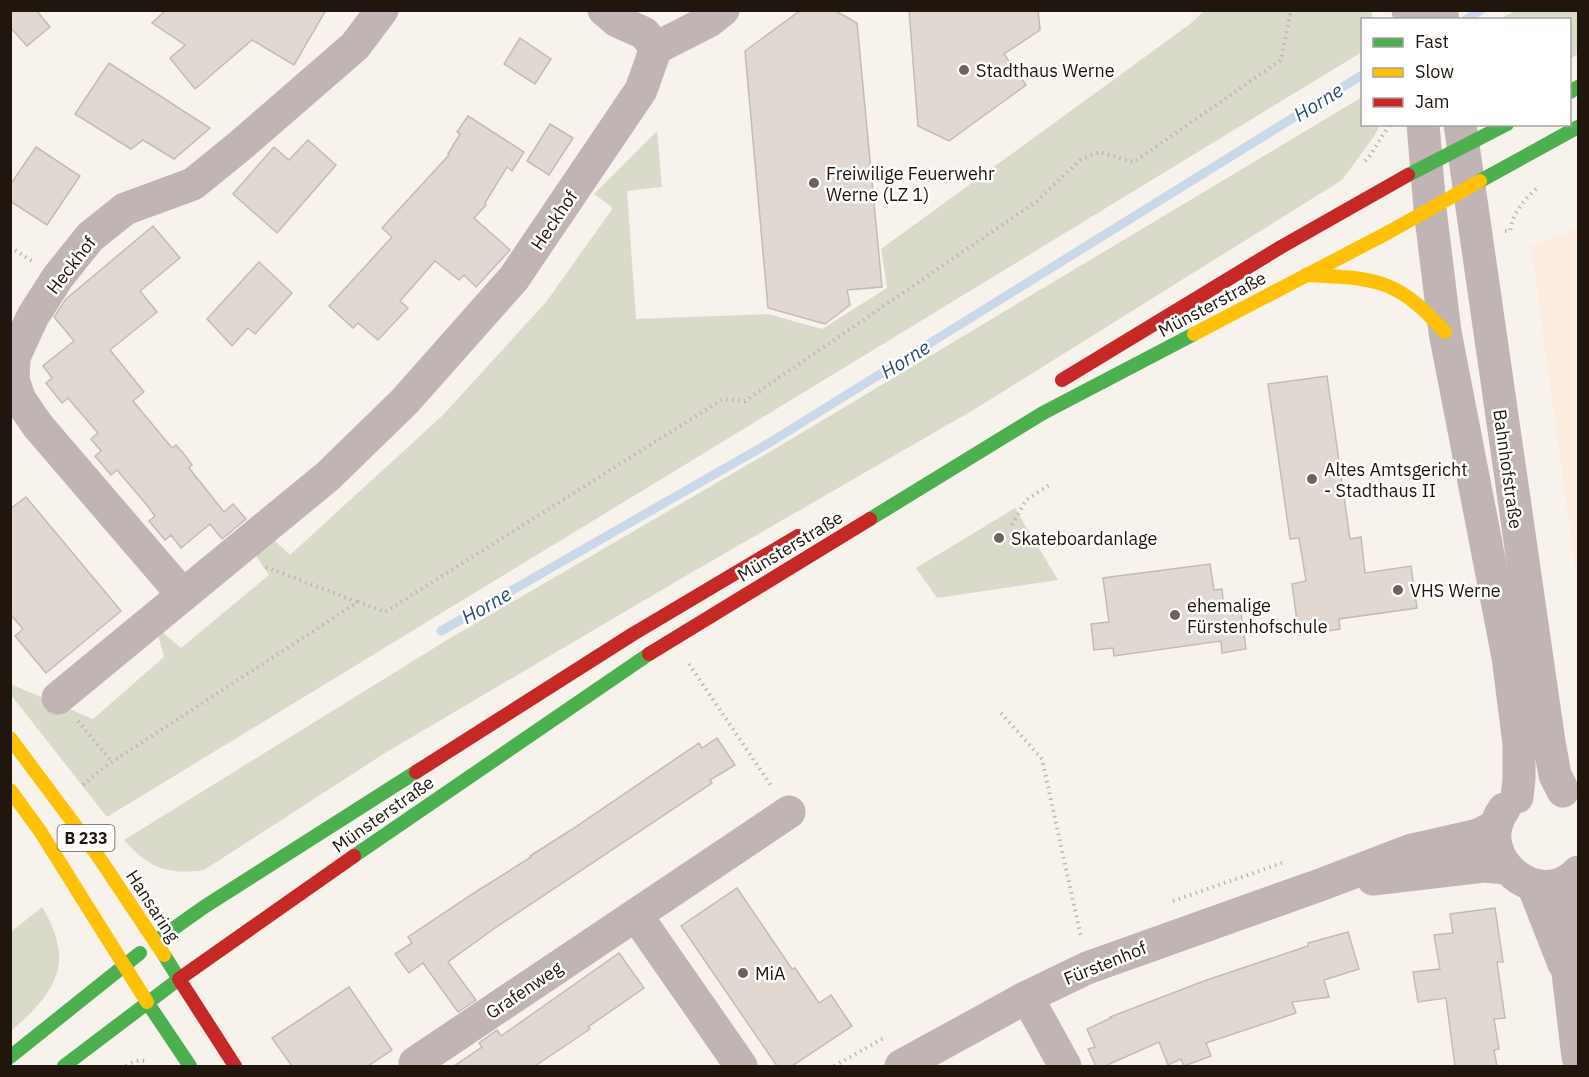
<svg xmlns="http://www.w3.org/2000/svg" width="1589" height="1077" font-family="'IBM Plex Sans',sans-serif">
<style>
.built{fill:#fbecdf}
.green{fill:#d9daca}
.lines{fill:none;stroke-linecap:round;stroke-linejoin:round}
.stream{stroke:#cad8ea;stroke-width:9}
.building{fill:#e0d8d1;stroke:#c3bbb4;stroke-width:1.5}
.path{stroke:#bfb6b4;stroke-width:4;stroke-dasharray:1.5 4.5;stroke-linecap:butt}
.street{stroke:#c1b4b4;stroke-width:33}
.fast{stroke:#4caf50;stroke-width:14}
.slow{stroke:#ffc107;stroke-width:14}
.jam{stroke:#c62828;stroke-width:14}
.poi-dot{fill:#6c635b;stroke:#fff;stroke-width:2}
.labels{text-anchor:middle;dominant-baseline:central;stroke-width:5;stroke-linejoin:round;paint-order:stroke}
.shield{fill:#fff;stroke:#635c56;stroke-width:1.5}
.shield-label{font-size:16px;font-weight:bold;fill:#20160d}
.poi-label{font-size:18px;fill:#20160d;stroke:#fff;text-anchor:start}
.street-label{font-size:18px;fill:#20160d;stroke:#fff}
.water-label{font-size:20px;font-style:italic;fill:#2c4e75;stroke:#fff}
</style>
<rect width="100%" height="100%" fill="#f8f2ec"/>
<path class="built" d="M1578 228V589L1531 246Z"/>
<g class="green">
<path d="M1204 11H1371L1373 19 1362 20V52L107 817 11 695 10 684 93 719 164 657 158 634 162 632 181 648 269 575 256 556 274 540 290 555 444 414 546 302 613 208 594 194 657 131 662 187 627 191 636 319 768 314 822 329 887 288 881 249 1190 24Z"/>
<path d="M1515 11H1578V54L1570 59V20L1499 19Z"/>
<path d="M1362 97V124L1380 125 1373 138 1342 180 975 409 677 581 385 753 204 870C167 875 149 868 124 840L447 640 773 450Z"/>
<path d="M1015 508 1058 580 937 598 916 568Z"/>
<path d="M42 907C76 963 56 992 11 1031V932Z"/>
</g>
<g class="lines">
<g class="stream">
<path d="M1465 20 1481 10"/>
<path d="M441 631 769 443 1362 75"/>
</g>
</g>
<g class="building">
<path d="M10 10H36L50 27 27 46 10 27Z"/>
<path d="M166 10H326L294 65 252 40 195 89 170 58 185 45 152 23Z"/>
<path d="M801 10H834L857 23 882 287 847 290 850 305 825 324 768 308 745 51Z"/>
<path d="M909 10H1038L1040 30 1004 54 1026 85 949 141 918 126Z"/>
<path d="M520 38 551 59 535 84 504 64Z"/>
<path d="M109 63 210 128 174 159 143 140 131 149 75 114Z"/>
<path d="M468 116 524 152 512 171 507 167 485 203 486 205 474 218 510 250 476 287 464 275 459 280 435 261 400 301 408 308 378 340 358 323 353 328 329 306 392 237 382 228 449 155 448 154 460 134 457 132Z"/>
<path d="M550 124 573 138 549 175 527 161Z"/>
<path d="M308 140 336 165 277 233 233 194 274 147 289 160Z"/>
<path d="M36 147 80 176 47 225 10 201V185Z"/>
<path d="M153 226 180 258 140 291 157 312 110 350 144 392 133 401 172 448 176 445 184 454 192 465 189 468 224 512 233 504 246 519 222 539 210 524 181 548 171 535 165 540 149 521 155 516 146 504 117 470 111 475 95 456 101 451 91 439 98 433 68 398 62 403 46 383 52 378 43 366 74 341 54 317 66 299Z"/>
<path d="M259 262 292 293 255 334 248 328 232 346 207 319Z"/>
<path d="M1327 376 1350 539 1361 537 1365 573 1411 566 1417 608 1339 619 1340 629 1299 635 1292 584 1306 581 1299 538 1290 539 1268 384Z"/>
<path d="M26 497 121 611 46 673 15 636 23 629 10 614V509Z"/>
<path d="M1210 564 1214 590 1222 589 1224 608 1240 606 1246 649 1222 653 1221 641 1114 656 1113 648 1094 650 1091 624 1109 622 1103 578Z"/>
<path d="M717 738 735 765 710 780 712 783 495 928 448 962 476 1000 458 1012 423 963 409 973 395 954 412 943 408 937 474 893 531 857 530 856 571 830 699 743 702 748Z"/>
<path d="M737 888 792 969 795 968 819 1003 831 995 852 1026 792 1066H777L681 926Z"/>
<path d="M1495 908 1503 962H1497L1505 1018 1494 1019 1499 1049 1494 1050 1497 1066H1455L1446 998 1418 1002 1413 972 1440 969 1434 935 1453 933 1450 914Z"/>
<path d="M1348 932 1359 969 1324 980 1329 997 1292 1002 1296 1013 1206 1043 1211 1056 1184 1066 1181 1059 1168 1065 1159 1042 1105 1066H1096L1088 1049 1095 1047 1087 1029 1111 1018 1110 1017 1204 981 1308 946V943Z"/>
<path d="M619 953 644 988 588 1027 590 1029 535 1066H454L482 1047 479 1043 497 1030 501 1036Z"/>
<path d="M349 987 392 1050 368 1066H292L272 1038Z"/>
</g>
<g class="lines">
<g class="path">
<path d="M1365 161 1369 157 1390 124"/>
<path d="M1505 231H1510C1513 212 1524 200 1538 187"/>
<path d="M10 247 32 261"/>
<path d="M1012 525 1026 500 1049 485"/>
<path d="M266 567 357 602"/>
<path d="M689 664 772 787"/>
<path d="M1001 713 1042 759 1081 937"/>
<path d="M78 721 112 762"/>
<path d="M83 785 104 767 358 602 385 612 723 399 745 401 1037 201 1080 160 1099 152 1134 162 1281 60 1291 10"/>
<path d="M1173 901 1282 863"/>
<path d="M126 1066C134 1061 139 1059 148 1062"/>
<path d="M834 1066 884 1038"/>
</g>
<g class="street">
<path d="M604 10 617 21 644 33 656 48"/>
<path d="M1408 10 1410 20"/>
<path d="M1441 10 1443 20"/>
<path d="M1423 124 1430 209 1445 332 1508 657 1519 744V779L1517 797"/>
<path d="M1460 124 1549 742 1555 775 1563 791"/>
<path d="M183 595 38 426 20 400 13 380 14 357 33 316 58 277 90 237 125 209 193 184 241 145 355 46 382 10"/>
<path d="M58 698 328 476 405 401 514 278 641 90 656 48 709 21 723 10"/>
<path d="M1504 809C1470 856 1539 914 1578 872"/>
<path d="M1573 878 1568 973 1578 1057"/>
<path d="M1373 879 1484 866 1507 868"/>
<path d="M1533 885 1564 964"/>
<path d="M636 915 741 1066"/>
<path d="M1027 997 1065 1066"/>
<path d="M418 1066 415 1063 789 812"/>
<path d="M901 1066 1027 997 1087 968 1320 885 1412 850 1478 835 1496 826"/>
</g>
<g class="fast">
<path d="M1570 92 1578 87"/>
<path d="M1408 175 1507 124"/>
<path d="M1480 181 1578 127"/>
<path d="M870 519 1043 413 1194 334"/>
<path d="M354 856 649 654"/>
<path d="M156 941 204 907 416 772"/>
<path d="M147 1002 190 1066"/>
<path d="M10 1057 140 953"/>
<path d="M64 1066 179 979 164 955"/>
</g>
<g class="slow">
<path d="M1306 275C1375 278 1397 278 1445 332"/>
<path d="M1194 334 1389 232 1480 181"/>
<path d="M10 738 98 856 164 955"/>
<path d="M10 790 40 831 147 1002"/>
</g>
<g class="jam">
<path d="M1062 380 1281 247 1408 175"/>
<path d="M649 654 870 519"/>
<path d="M416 772 633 634 798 536"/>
<path d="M235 1066 179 979 354 856"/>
</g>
</g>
<g class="poi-dot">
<circle cx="964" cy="70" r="6"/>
<circle cx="814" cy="183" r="6"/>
<circle cx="1312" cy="479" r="6"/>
<circle cx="999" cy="538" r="6"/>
<circle cx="1398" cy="590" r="6"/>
<circle cx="1175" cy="615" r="6"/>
<circle cx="743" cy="973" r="6"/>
</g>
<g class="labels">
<rect class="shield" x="57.5" y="825" width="57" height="26" rx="4.5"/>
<g class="shield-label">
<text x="86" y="838">B 233</text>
</g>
<g class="poi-label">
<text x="976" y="70">Stadthaus Werne</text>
<text x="826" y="173">Freiwilige Feuerwehr<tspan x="826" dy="21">Werne (LZ 1)</tspan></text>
<text x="1324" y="469">Altes Amtsgericht<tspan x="1324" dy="21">- Stadthaus II</tspan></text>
<text x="1011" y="538">Skateboardanlage</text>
<text x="1410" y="590">VHS Werne</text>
<text x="1187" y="605">ehemalige<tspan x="1187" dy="21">Fürstenhofschule</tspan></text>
<text x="755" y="973">MiA</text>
</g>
<g class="street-label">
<text transform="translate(554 220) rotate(-56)">Heckhof</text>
<text transform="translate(71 265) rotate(-52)">Heckhof</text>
<text transform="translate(1212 304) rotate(-28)">Münsterstraße</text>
<text transform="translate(1508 469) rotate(82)">Bahnhofstraße</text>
<text transform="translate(790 546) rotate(-31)">Münsterstraße</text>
<text transform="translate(383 814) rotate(-35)">Münsterstraße</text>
<text transform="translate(153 906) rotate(57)">Hansaring</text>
<text transform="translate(1105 963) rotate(-22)">Fürstenhof</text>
<text transform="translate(524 990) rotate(-34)">Grafenweg</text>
</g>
<g class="water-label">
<text transform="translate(1318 102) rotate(-32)">Horne</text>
<text transform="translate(905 359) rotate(-32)">Horne</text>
<text transform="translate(486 605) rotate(-30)">Horne</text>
</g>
</g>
<rect width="1589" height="1077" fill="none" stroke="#20160d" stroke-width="24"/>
<rect x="1361" y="18" width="210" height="108" fill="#ffffff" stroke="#a6a29e" stroke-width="1.5"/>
<rect x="1373" y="38" width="30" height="9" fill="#4caf50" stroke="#a6a29e" stroke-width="1.5"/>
<text x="1415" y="48" font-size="18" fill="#20160d">Fast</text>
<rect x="1373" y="68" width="30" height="9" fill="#ffc107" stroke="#a6a29e" stroke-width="1.5"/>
<text x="1415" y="78" font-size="18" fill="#20160d">Slow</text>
<rect x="1373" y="98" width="30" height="9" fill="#c62828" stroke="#a6a29e" stroke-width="1.5"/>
<text x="1415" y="108" font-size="18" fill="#20160d">Jam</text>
</svg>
